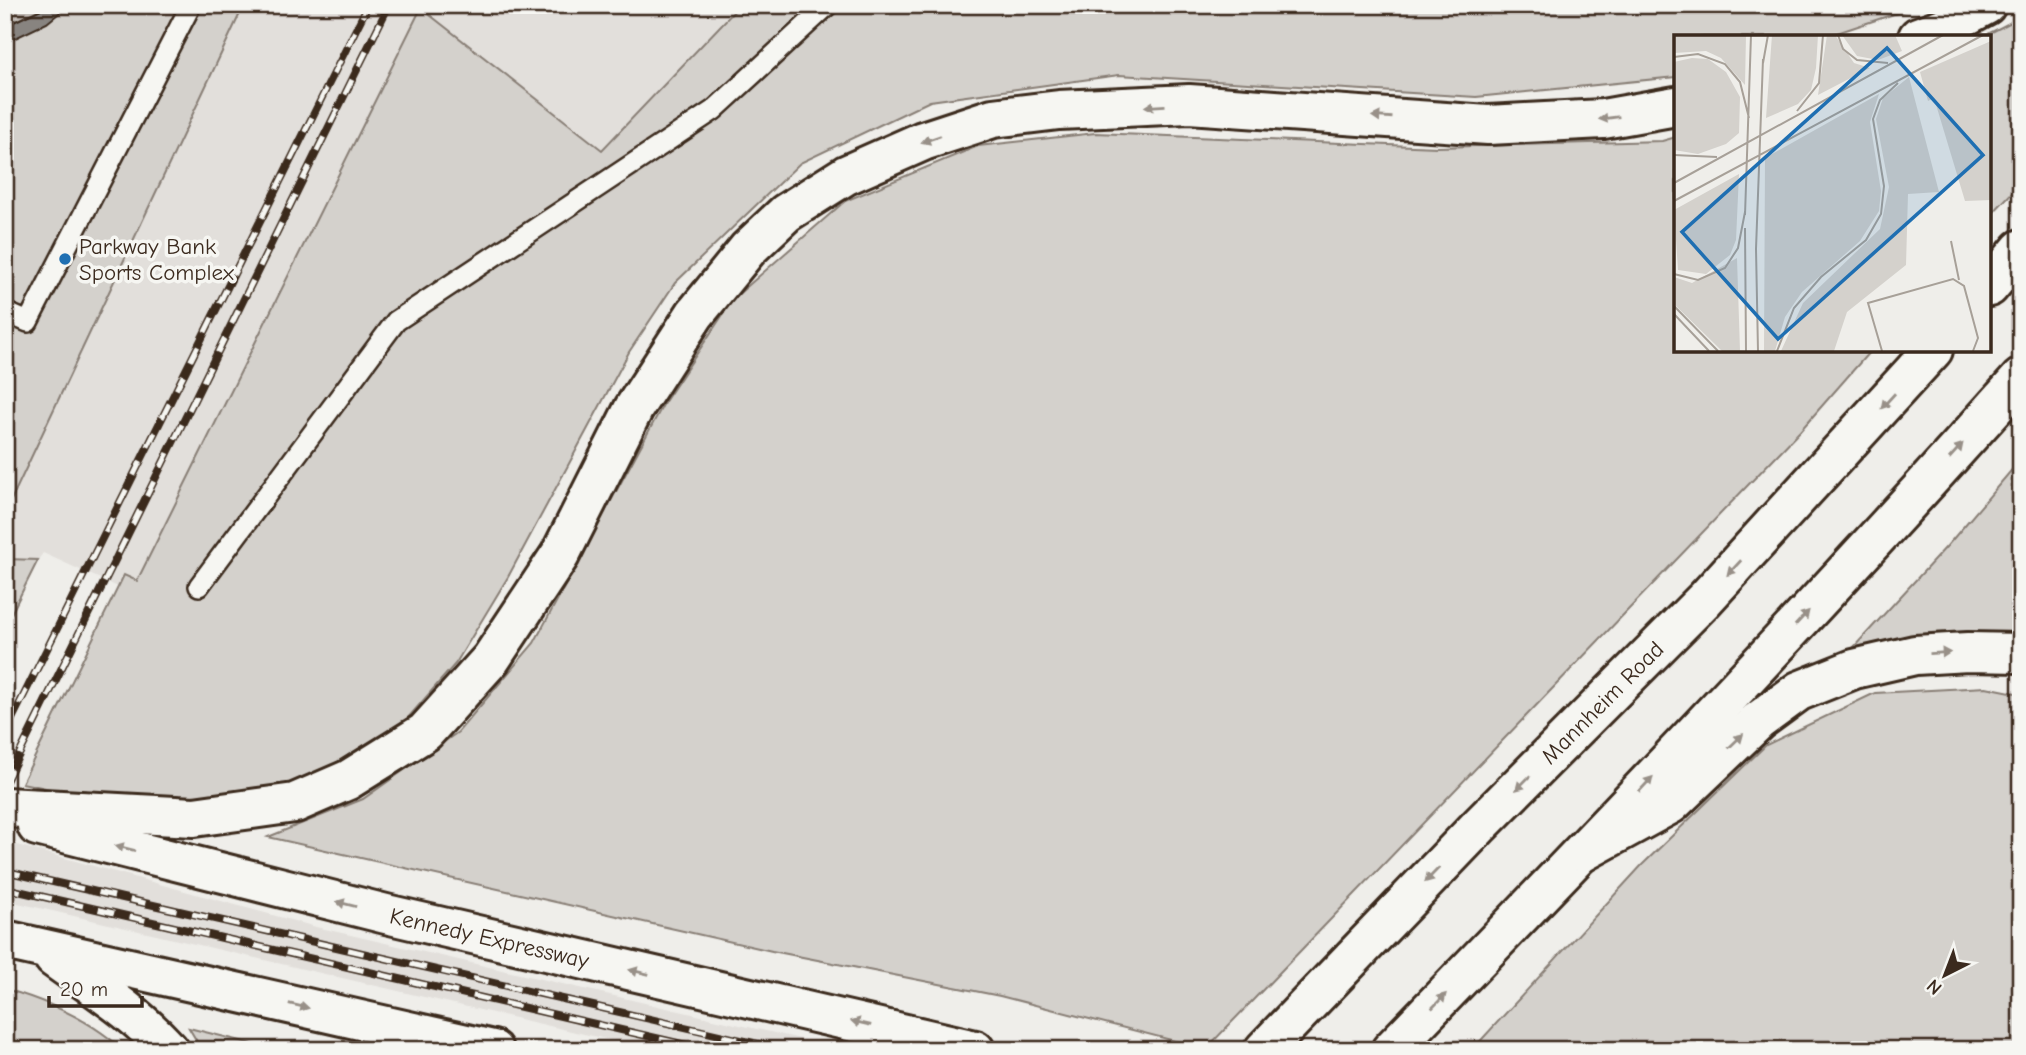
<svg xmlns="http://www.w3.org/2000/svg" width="2026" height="1055" font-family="'Comic Neue',sans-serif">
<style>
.built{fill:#e2dfdb}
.green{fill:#d4d1cc;stroke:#887e75;stroke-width:2}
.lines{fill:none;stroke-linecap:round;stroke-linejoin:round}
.lane-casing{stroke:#3b2a1e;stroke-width:24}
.primary-casing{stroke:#3b2a1e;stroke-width:44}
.highway-casing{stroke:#3b2a1e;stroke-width:44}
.lane{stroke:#f6f6f2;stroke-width:19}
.primary{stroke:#f6f6f2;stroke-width:38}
.highway{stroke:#f6f6f2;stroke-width:38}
.rail-casing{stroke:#3b2a1e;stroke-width:8}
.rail{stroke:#f6f6f2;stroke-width:5;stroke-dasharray:16;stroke-linecap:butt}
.shaded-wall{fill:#888480;stroke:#3b2a1e;stroke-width:2}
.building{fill:#c2bdb7;stroke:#3b2a1e;stroke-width:2}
.oneway{fill:#989088}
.poi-dot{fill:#1f6fb2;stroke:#f6f6f2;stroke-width:2.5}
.labels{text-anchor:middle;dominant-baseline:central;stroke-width:7;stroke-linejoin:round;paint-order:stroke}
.poi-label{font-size:23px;fill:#3b2a1e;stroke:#f6f6f2;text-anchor:start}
.street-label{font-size:23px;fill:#3b2a1e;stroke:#f6f6f2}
.inset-road{fill:none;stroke:#a7a098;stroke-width:2}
.view{fill:#1f6fb2;fill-opacity:0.15;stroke:#1f6fb2;stroke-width:3.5}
.inset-edge{fill:none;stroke:#3b2a1e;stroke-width:3.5}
</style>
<rect width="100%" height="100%" fill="#efeeea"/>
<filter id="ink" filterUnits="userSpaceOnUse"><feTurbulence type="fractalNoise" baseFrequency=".0143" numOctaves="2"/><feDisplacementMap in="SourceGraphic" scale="14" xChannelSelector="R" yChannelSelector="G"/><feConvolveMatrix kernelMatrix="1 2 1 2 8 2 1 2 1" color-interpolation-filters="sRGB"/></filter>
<g filter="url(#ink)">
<g class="built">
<path d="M244 5H1851L1676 37 944 69 778 152 34 759 118 587 43 553 38 560 5 559V513Z"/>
<path d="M6 842 316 927 848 1050H653L5 900Z"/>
</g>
<g class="green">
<path d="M5 5H244L5 513Z"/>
<path d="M740 5H1921L1825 37H1676V77L1476 97 1119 75 930 101 800 163 675 283 629 352 508 577 456 663 407 719 330 775 264 800 98 799 22 783 124 575 137 581 421 8 602 150Z"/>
<path d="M2021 17V183L1989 217V37H1982Z"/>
<path d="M1095 133 1437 147 1662 141 1676 137V350H1871L1800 431 1206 1049 1000 996 772 951 268 837 363 799 458 732 534 643 664 403 734 298 845 201 978 146Z"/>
<path d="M2021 459V640L1984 634 1853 648 1947 546Z"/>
<path d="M5 559 38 560 5 626Z"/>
<path d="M1986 687 2021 694V1050H1472L1642 865 1766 745 1875 693Z"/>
<path d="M5 989C47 1001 91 1020 123 1050H5Z"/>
<path d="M189 1028 277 1050H202Z"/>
</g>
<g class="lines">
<g class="lane-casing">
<g id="lane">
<path d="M5 312 28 322 191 5"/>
<path d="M199 586 396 321 714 110 828 5"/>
</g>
</g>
<g class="primary-casing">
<g id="primary">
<path d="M1989 287 2021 249"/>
<path id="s1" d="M1264 1050 1479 826 1705 599 1933 350"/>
<path d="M1391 1050C1605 829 1817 607 2021 378"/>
</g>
</g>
<g class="highway-casing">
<g id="highway">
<path d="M1918 37 1943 28 1986 5"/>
<path d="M5 807 194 817 295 803 348 780 425 732 491 659 560 555 634 408 695 314 748 249 786 213 846 175 923 141 993 118 1059 110 1189 104 1488 125 1603 119 1676 106"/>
<path id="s2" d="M37 826 386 914 975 1050"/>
<path d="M1583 852 1671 804 1758 721 1799 691 1854 669 1915 655 1968 652 2021 653"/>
<path d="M5 940 493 1050"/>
<path d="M54 958C94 987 136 1013 169 1050"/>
</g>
</g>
<use href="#lane" class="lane"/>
<use href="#primary" class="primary"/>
<use href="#highway" class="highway"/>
<g class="rail-casing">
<g id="rail">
<path d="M5 733 368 5"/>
<path d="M5 783 389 5"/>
<path d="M5 871 785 1050"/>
<path d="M5 888 708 1050"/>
</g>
</g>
<use href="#rail" class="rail"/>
</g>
<path class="shaded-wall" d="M49 5H69L47 23 5 43V26Z"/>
<path class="building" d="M5 5H49L5 26Z"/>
<defs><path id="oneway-solid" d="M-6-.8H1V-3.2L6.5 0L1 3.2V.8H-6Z" transform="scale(1.75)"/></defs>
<g class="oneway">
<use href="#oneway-solid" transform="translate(1155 106) rotate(177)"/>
<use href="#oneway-solid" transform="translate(1382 117) rotate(-176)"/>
<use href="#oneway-solid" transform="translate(1609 118) rotate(172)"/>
<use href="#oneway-solid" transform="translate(931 139) rotate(161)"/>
<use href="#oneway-solid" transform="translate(1888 401) rotate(132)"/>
<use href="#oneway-solid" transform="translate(1956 451) rotate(-48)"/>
<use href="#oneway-solid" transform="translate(1734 568) rotate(133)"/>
<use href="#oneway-solid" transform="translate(1802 618) rotate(-47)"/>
<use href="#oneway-solid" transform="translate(1940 653) rotate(-3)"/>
<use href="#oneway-solid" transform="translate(1736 741) rotate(-44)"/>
<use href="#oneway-solid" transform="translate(1523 783) rotate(135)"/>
<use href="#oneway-solid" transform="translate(1646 784) rotate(-47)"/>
<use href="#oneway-solid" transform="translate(125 848) rotate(-166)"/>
<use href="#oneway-solid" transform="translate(1432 875) rotate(134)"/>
<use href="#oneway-solid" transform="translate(346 904) rotate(-166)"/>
<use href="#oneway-solid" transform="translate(639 972) rotate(-167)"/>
<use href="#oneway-solid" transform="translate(1439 1001) rotate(-46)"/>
<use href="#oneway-solid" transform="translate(299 1006) rotate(13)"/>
<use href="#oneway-solid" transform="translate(861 1023) rotate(-167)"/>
</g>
</g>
<circle class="poi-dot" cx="65" cy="259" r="7"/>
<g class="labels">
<g class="poi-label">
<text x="79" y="246">Parkway Bank<tspan x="79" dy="26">Sports Complex</tspan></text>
</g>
<g class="street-label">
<text stroke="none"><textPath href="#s1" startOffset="485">Mannheim Road</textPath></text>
<text stroke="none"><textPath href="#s2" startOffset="466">Kennedy Expressway</textPath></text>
</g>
</g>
<g transform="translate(1674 35)">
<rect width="317" height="317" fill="#efeeea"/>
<path d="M0 0H72L71 50 47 23 32 16 0 18ZM98 0H144L142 33 137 55 124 69 92 83ZM153 0H161L180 28 196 33 144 60ZM168 0H221L228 16 204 25 183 21ZM317 6V165L291 166 260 63 254 66 246 37ZM18 23 34 24 52 37 66 62 65 98 52 109 24 119 0 115V27ZM235 42 265 157 234 159 232 230 173 277 160 316H107L129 268 206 194 215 152 202 84 209 63ZM205 59 196 87 207 156 205 176 186 206 128 257 111 282 101 316H90L91 123ZM65 139 62 205 56 220 32 239 4 235 0 175ZM63 223 66 316H48L0 269V242L18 248Z" fill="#d4d1cc"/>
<path class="inset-road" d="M164 0 169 14 183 25 214 28M0 22 24 19 51 29 66 47 75 83M89 28 94 0M123 76 145 48 149 0M0 120 43 122M0 148 269 0M0 166 309 0M71 180 77 0M71 193 72 316M277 206 285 245M0 239 24 245 51 233 64 213 71 177M0 271 44 316M0 279 35 316M84 316 82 214 89 24M103 316 120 273 147 242 192 205 207 179 210 151 199 84 206 65 224 48M208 316 194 268 279 244 290 251 304 303 299 316"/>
<path class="view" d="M213 13 309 120 104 304 8 197Z"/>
<rect width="317" height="317" class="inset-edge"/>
</g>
<rect width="2026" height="1055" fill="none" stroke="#f6f6f2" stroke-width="28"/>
<rect x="14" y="14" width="1998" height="1027" fill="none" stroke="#3b2a1e" stroke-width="2.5" filter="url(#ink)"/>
<g transform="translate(1945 975) rotate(222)" stroke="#f6f6f2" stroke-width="5" paint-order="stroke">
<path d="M0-5L12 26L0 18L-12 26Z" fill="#3b2a1e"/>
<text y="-10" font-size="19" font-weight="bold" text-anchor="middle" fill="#3b2a1e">N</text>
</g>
<path d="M49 996v10h93v-10" fill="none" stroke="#3b2a1e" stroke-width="3.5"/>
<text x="60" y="996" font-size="21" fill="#3b2a1e" stroke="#f6f6f2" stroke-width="5" paint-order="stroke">20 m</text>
</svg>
